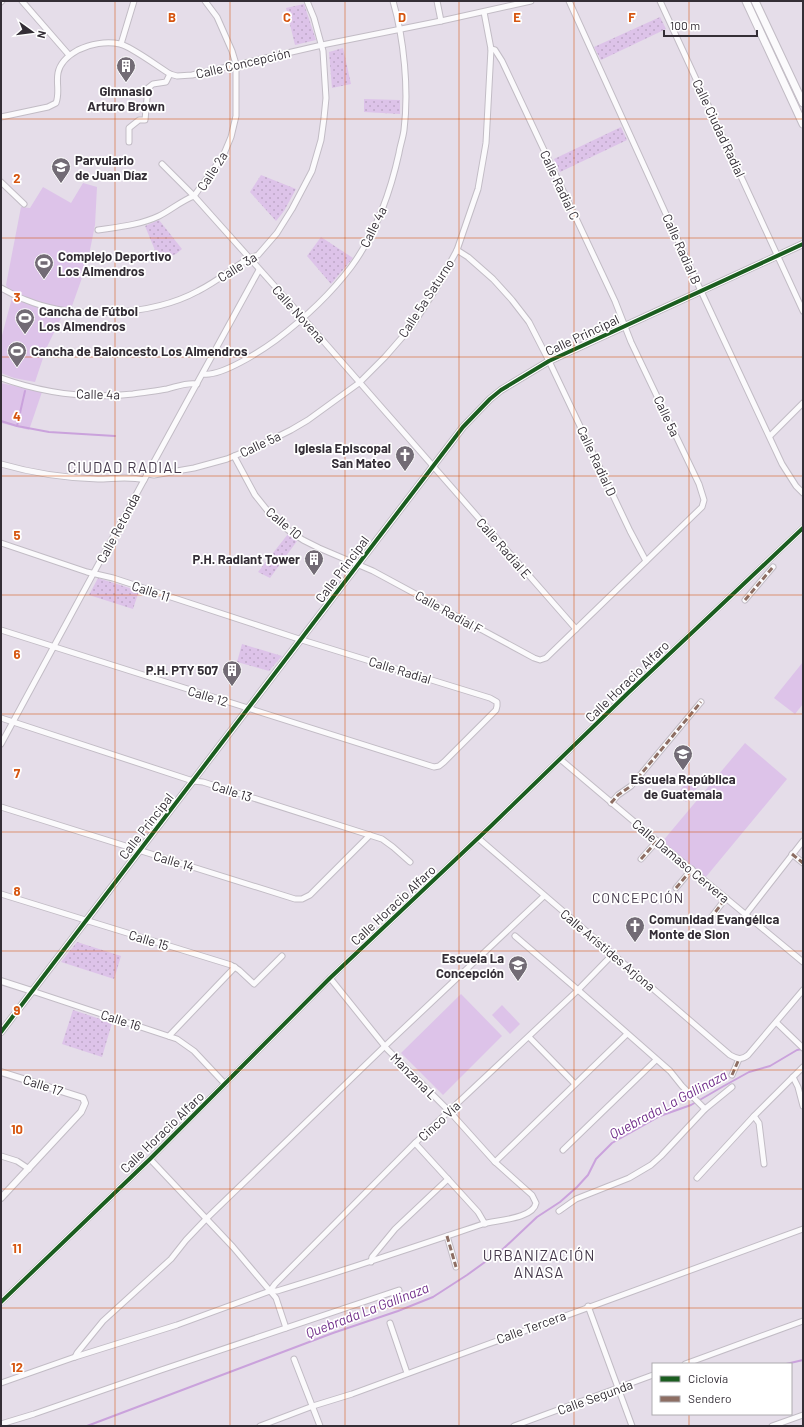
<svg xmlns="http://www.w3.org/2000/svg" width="804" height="1427" font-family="Barlow,sans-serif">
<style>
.grass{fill:url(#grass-dots)}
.green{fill:#ddc3e9}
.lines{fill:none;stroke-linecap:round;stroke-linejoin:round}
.stream{stroke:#caa2dc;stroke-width:2}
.minor-casing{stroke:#c2bcc5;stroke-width:7}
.tertiary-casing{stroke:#c2bcc5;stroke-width:8}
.secondary-casing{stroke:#c2bcc5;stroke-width:9}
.minor{stroke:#fbfafc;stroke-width:5}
.tertiary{stroke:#fbfafc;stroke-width:6}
.secondary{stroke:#fbfafc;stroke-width:7}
.quiet{stroke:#8d6e63;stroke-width:3;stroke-dasharray:6 3;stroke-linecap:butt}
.cycleway-casing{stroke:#fff;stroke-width:6}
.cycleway{stroke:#1b5e20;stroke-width:4}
.grid{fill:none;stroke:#d65510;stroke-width:1;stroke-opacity:0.55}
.labels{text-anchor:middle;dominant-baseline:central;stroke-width:3.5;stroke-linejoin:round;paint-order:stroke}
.street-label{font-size:13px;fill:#342e36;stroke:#fff}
.poi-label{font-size:13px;font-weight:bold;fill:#342e36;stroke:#fff;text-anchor:start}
.neighbourhood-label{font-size:14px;letter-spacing:1px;fill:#45394b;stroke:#fff}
.water-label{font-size:14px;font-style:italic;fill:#702d8a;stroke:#fff}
.quarter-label{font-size:15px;letter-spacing:1px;fill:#45394b;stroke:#fff}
.grid-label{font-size:13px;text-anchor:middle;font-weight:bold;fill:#d65510;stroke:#fff;stroke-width:3.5;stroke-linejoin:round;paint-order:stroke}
</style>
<defs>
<pattern id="grass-dots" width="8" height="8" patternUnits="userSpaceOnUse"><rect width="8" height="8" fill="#ddc3e9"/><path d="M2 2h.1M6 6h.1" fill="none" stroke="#bea8c8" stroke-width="1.8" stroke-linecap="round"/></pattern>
</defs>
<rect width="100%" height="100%" fill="#e5dde9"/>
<g class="grass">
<path d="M304 4 316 40 295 45 286 8Z"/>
<path d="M660 17 666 29 601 60 594 47Z"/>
<path d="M343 48 351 84 332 88 329 52Z"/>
<path d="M364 99 400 100V114L364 112Z"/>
<path d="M621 127 627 140 560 172 554 159Z"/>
<path d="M261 175 296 189 284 211 276 221 250 192Z"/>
<path d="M159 220 182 249 176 254 159 260 145 226Z"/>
<path d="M321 237 353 258 331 284 307 256Z"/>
<path d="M288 534 297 541 270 578 258 572Z"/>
<path d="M98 578 139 591 133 609 89 595Z"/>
<path d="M242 644 282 656 269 671 237 662Z"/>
<path d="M77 942 121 956 114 979 61 962Z"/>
<path d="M73 1010 112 1023 102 1057 62 1044Z"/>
</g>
<g class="green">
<path d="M83 183 97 187 95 225 85 275H83L72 306 63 312 61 318 46 349 35 382 14 378 1 373V339L12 298 6 285 21 207 30 208 43 187 71 203Z"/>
<path d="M1 383 42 392 29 430 1 423Z"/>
<path d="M803 662V704L795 714 774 698Z"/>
<path d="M745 743 787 779 705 878 662 842Z"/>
<path d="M692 775 701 783 686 802 677 794Z"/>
<path d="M461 994 502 1036 443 1095 401 1053Z"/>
<path d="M502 1005 520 1024 510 1034 492 1015Z"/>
</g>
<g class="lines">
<g class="stream">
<path d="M1 421 17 426 25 391"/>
<path d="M17 426 49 432 115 436"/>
<path d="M786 1364 803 1360"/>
<path d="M87 1426 333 1333 398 1311 433 1297 467 1275 503 1249 537 1217 560 1202 577 1187 588 1175 596 1159 612 1143 660 1116 691 1105 722 1087 749 1072 770 1066 797 1050 802 1049"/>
</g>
<g class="minor-casing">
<g id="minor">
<path d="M22 1 69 55"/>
<path d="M437 1 441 21"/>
<path d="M569 1 701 291 782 464 796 486 803 493"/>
<path d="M660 1 803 311"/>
<path d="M1 2 2 1"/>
<path d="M121 44 134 1"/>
<path d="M1 117 48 107 56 103C60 93 56 83 58 73 60 62 69 55 78 50 90 44 106 41 120 44 132 47 157 66 170 74L177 76 192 75 322 45 441 21 531 1"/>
<path d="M129 142V128L139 120H145L148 88 153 84 166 82 170 74"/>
<path d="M162 164 194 196 304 319 576 629"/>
<path d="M1 182 24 204"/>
<path d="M98 230C118 227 140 225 159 216 171 210 181 201 194 196L223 156 231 137 236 116V64L232 51 217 17 205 1"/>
<path d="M457 250 468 257 493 279 512 300 529 322 549 361 630 531 646 561"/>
<path d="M1 288C9 292 17 297 26 300 74 320 152 316 198 291 216 282 232 269 249 258L258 255 277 233 292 209 312 171 321 140 324 118 326 98 323 51 314 18 307 1"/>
<path d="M203 374C221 377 261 351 276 340 305 318 329 296 351 267 376 233 390 194 399 153 400 146 403 138 404 130 409 90 404 39 393 1"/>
<path d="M1 378C43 393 89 399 133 394 145 392 156 391 167 389 176 387 187 382 197 384"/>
<path d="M770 436 803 403"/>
<path d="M234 456 255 495 271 515 288 530 303 540 319 548 373 571 534 658 540 660 546 658 702 507 704 500 699 484 631 342 615 301 502 61 495 50 491 49"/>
<path d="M1 464C32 473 65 478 98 479 112 479 130 476 144 480"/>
<path d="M147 474 154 475 194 468 227 459 265 443 291 430 308 420 359 383 385 357 412 326 437 287 457 250 478 189 486 143 491 49 484 12"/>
<path d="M1 543 87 572 113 578 302 640 490 698 497 702V706L496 710 444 762 439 766 434 767 1 630"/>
<path d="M745 600 773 567"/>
<path d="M1 718 193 781 203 782 382 839 393 847 410 862"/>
<path d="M1 744 144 480 259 270"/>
<path d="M560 759 657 841 803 962"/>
<path d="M611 803 618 795 631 786 701 702"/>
<path d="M1 807 295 899H302L310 895 370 835"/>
<path d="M478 838 730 1055C737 1059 742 1060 748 1055L803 990"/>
<path d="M792 854 803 863"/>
<path d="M641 859 657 841"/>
<path d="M676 888 692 869"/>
<path d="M1 894 231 965 239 970 254 984 282 956"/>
<path d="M746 914 803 841"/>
<path d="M710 919 726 898"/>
<path d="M515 936 578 990 670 1071 682 1086 705 1109"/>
<path d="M32 991 177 1039 194 1051 225 1084"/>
<path d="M777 1023 803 1048"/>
<path d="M169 1036 235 967"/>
<path d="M529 1037 575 1084"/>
<path d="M732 1075 739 1059"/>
<path d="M793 1077 798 1087 803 1106"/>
<path d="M754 1116 759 1123 764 1164"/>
<path d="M415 1143 478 1212 485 1224"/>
<path d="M563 1150 656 1060"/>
<path d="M1 1156 17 1161 29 1169"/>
<path d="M150 1159 233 1247 276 1298 286 1328"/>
<path d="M495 1162 627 1034"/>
<path d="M697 1178 754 1116 803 1067"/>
<path d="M559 1211 576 1199 629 1178 651 1165 661 1156 705 1109 732 1087"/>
<path d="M447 1236 456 1267"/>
<path d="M371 1262 372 1257 395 1229 448 1179"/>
<path d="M270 1291 275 1284 415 1143 578 990 613 954"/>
<path d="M1 1302 150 1159 330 978 492 825 628 693 803 528"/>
<path d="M588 1306 632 1426"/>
<path d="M390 1323 407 1373"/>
<path d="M75 1357 77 1353 103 1321 171 1259 186 1240 206 1219 385 1046 544 896"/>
<path d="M294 1359 320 1426"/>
<path d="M685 1364 803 1321"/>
<path d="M1 1383 75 1357 177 1325 270 1291H277C346 1270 414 1247 483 1224 497 1220 533 1219 536 1203L532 1195 495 1162 450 1112 387 1049 330 978"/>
<path d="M1 1424 34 1414 161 1370 399 1290"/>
<path d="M260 1426 313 1406 352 1394 803 1229"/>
<path d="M514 1426 653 1375"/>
<path d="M772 1426 803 1415"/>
</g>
</g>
<g class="tertiary-casing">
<g id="tertiary">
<path d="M1 981 32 991"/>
<path d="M1 1032 463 427 490 399 501 390 549 361 803 244"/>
<path d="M1 1072 80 1097 83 1098 85 1103 81 1112 1 1198"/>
</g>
</g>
<g class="secondary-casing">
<g id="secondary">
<path d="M746 1 803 124"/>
<path d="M755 1 803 103"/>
</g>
</g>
<use href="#minor" class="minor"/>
<use href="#tertiary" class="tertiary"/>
<use href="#secondary" class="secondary"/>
<g class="quiet">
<path d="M745 600 773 567"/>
<path d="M611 803 618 795 631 786 701 702"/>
<path d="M792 854 803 863"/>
<path d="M641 859 657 841"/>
<path d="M676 888 692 869"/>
<path d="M710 919 726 898"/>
<path d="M732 1075 739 1059"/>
<path d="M447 1236 456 1267"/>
</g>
<g class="cycleway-casing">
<g id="cycleway">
<path d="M1 1032 463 427 490 399 501 390 549 361 803 244"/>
<path d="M1 1302 150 1159 330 978 492 825 628 693 803 528"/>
</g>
</g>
<use href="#cycleway" class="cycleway"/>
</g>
<path class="grid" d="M115 1V1426M230 1V1426M345 1V1426M459 1V1426M574 1V1426M689 1V1364M1 119H803M1 238H803M1 357H803M1 476H803M1 595H803M1 714H803M1 832H803M1 951H803M1 1070H803M1 1189H803M1 1308H803M689 1414V1426"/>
<defs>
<g id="building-pin" transform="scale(1)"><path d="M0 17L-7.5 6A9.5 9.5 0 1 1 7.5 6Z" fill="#726b75" stroke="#fff"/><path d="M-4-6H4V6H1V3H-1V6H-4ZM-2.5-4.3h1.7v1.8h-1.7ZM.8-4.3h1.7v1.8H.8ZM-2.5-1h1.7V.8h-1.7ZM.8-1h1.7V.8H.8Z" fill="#fff"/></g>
<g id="school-pin" transform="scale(1)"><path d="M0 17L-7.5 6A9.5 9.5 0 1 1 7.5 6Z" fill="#726b75" stroke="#fff"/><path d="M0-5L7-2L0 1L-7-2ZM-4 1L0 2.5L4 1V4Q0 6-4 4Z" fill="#fff"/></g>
<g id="stadium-pin" transform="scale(1)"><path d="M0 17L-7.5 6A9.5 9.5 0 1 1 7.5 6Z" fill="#726b75" stroke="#fff"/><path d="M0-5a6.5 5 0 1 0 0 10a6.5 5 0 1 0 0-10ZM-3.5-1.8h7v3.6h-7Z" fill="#fff"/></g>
<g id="church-pin" transform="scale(1)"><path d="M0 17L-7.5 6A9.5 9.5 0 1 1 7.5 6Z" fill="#726b75" stroke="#fff"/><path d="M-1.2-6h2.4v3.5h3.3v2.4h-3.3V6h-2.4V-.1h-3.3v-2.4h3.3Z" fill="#fff"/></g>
</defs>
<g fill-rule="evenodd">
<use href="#building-pin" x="126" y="66"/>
<use href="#school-pin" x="61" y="167"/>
<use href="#stadium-pin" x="44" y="263"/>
<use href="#stadium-pin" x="25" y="318"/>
<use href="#stadium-pin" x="17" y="351"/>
<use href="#church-pin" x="405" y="455"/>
<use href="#building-pin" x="314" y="559"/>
<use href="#building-pin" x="232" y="670"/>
<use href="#school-pin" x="683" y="754"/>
<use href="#church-pin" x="635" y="926"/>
<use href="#school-pin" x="518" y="965"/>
</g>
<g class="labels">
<g class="street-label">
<text transform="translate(243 63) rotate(-13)">Calle Concepción</text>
<text transform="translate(719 128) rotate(65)">Calle Ciudad Radial</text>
<text transform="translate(212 171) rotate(-57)">Calle 2a</text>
<text transform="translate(560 185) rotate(65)">Calle Radial C</text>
<text transform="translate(373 227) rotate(-64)">Calle 4a</text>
<text transform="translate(682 249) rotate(66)">Calle Radial B</text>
<text transform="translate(237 267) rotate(-32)">Calle 3a</text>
<text transform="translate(426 298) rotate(-57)">Calle 5a Saturno</text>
<text transform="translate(299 314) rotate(48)">Calle Novena</text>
<text transform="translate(582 335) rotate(-25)">Calle Principal</text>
<text transform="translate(98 394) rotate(1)">Calle 4a</text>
<text transform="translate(667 416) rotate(65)">Calle 5a</text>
<text transform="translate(260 444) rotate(-25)">Calle 5a</text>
<text transform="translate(597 461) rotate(65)">Calle Radial D</text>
<text transform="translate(284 523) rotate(40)">Calle 10</text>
<text transform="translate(118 528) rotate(-62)">Calle Retonda</text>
<text transform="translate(504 548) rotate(49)">Calle Radial E</text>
<text transform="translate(342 569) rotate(-53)">Calle Principal</text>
<text transform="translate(151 591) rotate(18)">Calle 11</text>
<text transform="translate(449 612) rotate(29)">Calle Radial F</text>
<text transform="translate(400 670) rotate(17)">Calle Radial</text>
<text transform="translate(627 681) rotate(-44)">Calle Horacio Alfaro</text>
<text transform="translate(208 696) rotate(17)">Calle 12</text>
<text transform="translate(232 791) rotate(18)">Calle 13</text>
<text transform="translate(146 826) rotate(-52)">Calle Principal</text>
<text transform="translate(174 861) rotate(17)">Calle 14</text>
<text transform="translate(681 861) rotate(40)">Calle Damaso Cervera</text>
<text transform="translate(393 905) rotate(-43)">Calle Horacio Alfaro</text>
<text transform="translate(149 940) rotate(17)">Calle 15</text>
<text transform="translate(608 950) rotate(40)">Calle Arístides Arjona</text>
<text transform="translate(121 1020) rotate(18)">Calle 16</text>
<text transform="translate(414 1076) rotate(45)">Manzana L</text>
<text transform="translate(43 1085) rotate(18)">Calle 17</text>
<text transform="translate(439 1121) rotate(-43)">Cinco Vía</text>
<text transform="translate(162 1132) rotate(-44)">Calle Horacio Alfaro</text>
<text transform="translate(531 1327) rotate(-20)">Calle Tercera</text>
<text transform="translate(595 1397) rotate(-20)">Calle Segunda</text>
</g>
<g class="poi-label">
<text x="126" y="91" text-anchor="middle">Gimnasio<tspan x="126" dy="15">Arturo Brown</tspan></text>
<text x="75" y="160">Parvulario<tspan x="75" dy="15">de Juan Díaz</tspan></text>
<text x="58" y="256">Complejo Deportivo<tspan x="58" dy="15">Los Almendros</tspan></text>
<text x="39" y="311">Cancha de Fútbol<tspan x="39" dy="15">Los Almendros</tspan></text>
<text x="31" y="351">Cancha de Baloncesto Los Almendros</text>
<text x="391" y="448" text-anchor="end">Iglesia Episcopal<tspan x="391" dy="15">San Mateo</tspan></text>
<text x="300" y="559" text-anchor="end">P.H. Radiant Tower</text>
<text x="218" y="670" text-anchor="end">P.H. PTY 507</text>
<text x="683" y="779" text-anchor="middle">Escuela República<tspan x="683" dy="15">de Guatemala</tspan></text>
<text x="649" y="919">Comunidad Evangélica<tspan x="649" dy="15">Monte de Sion</tspan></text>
<text x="504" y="958" text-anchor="end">Escuela La<tspan x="504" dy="15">Concepción</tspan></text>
</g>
<g class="neighbourhood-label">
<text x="638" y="897">CONCEPCIÓN</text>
</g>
<g class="water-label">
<text transform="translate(668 1104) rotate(-28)">Quebrada La Gallinaza</text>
<text transform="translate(367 1310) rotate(-21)">Quebrada La Gallinaza</text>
</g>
<g class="quarter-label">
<text x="125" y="467">CIUDAD RADIAL</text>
<text x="539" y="1255">URBANIZACIÓN<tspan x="539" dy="17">ANASA</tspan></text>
</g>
</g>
<g class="grid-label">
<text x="172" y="22">B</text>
<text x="287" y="22">C</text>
<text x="402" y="22">D</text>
<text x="517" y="22">E</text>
<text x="632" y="22">F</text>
<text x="17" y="183">2</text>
<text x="17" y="302">3</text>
<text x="17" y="421">4</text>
<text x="17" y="540">5</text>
<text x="17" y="659">6</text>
<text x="17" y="778">7</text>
<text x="17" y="896">8</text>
<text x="17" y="1015">9</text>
<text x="17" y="1134">10</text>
<text x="17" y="1253">11</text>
<text x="17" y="1372">12</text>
</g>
<rect width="804" height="1427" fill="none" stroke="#342e36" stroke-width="4"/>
<rect x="652" y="1363" width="140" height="52" fill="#ffffff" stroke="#aeabaf"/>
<rect x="660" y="1376" width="20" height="6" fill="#1b5e20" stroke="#aeabaf"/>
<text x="688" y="1383" font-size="12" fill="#342e36">Ciclovía</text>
<rect x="660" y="1396" width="20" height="6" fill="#8d6e63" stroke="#aeabaf"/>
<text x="688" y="1403" font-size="12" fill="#342e36">Sendero</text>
<g transform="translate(32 32) rotate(104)" stroke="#ffffff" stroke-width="3" paint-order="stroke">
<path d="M0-3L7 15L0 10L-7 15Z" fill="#342e36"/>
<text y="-6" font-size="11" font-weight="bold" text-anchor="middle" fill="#342e36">N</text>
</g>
<path d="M664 30v6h93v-6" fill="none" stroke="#342e36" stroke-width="2"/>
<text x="670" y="30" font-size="12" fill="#342e36" stroke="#ffffff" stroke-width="3" paint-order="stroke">100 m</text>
</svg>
